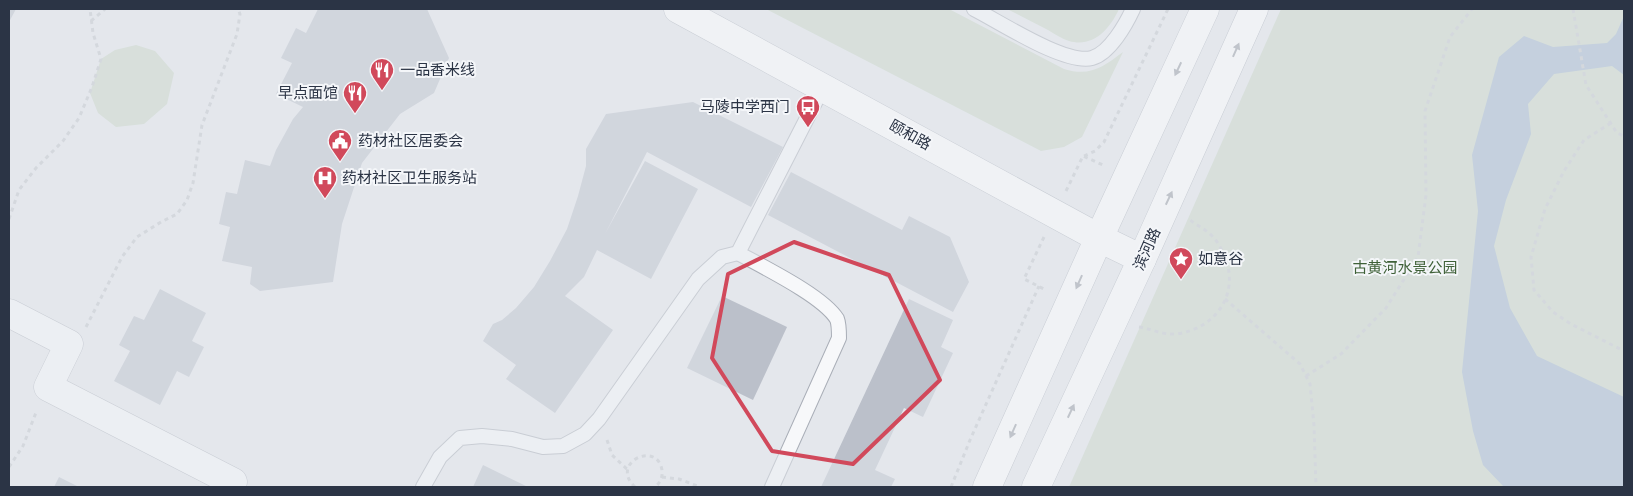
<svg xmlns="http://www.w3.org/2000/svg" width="1633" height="496" font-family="'Fira Sans','Noto Sans SC',sans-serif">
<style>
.green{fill:#c9d6c5}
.water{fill:#9fb4cc}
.building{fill:#bbc0ca}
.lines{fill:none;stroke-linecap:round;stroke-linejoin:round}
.lane-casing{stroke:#a9aeb7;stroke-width:16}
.street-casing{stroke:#a9aeb7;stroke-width:29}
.secondary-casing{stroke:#a9aeb7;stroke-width:29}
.path{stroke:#c2c5cb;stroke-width:3;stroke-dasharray:4 4;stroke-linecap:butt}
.lane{stroke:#f7f8fa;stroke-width:14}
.street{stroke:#f7f8fa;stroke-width:28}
.secondary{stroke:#fff;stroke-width:28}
.oneway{fill:#959aa2}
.marked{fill:none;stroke:#d1495b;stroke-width:4;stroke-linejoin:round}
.labels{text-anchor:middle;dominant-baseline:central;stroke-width:4;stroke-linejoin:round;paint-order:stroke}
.poi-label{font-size:15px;fill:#2b3445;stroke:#f4f6f9;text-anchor:start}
.street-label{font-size:15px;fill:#2b3445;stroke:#f4f6f9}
.park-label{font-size:15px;fill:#3f6138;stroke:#f4f6f9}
</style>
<rect width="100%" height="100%" fill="#e4e7ec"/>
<g class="green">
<path d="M766 9H949L1064 69C1090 77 1103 67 1123 52L1082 137 1064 147 1041 151Z"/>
<path d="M1007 9H1119C1110 29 1093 48 1069 41 1062 39 1055 34 1048 30 1034 23 1021 16 1007 9Z"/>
<path d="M1281 9H1624V487H1069Z"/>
<path d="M136 45 155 51 174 73 167 104 144 124 116 127 98 113 90 93 101 59 115 50Z"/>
</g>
<path class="water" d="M1624 16V75L1612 66 1554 74 1528 104 1531 134 1506 200 1494 246 1510 308 1537 356 1624 397V487H1504L1483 465 1473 431 1462 372 1478 211 1472 155 1499 57 1524 36 1553 47 1607 43 1616 34Z"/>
<g class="building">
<path d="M9 9H16L9 22Z"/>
<path d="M318 9H427L449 58 434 93 400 114 362 163 342 224 333 282 260 291 250 284 252 267 222 261 230 227 219 224 226 192 237 194 245 160 270 166 276 150 293 119 303 107 276 94 292 63 281 58 296 28 306 33Z"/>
<path d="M693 102 783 147 751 207 647 152 605 234 645 161 698 189 651 279 597 250 584 277 565 296 613 330 555 413 506 379 516 365 483 341 493 324 502 320 516 308 534 287 550 261 567 229 578 196 586 166V149L606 114Z"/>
<path d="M791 172 902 230 909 216 950 237 969 282 953 312 768 215Z"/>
<path d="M160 289 206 313 192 341 204 347 189 377 177 371 160 405 114 381 130 351 119 345 134 316 144 320Z"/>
<path d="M722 296 787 327 753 400 687 368Z"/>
<path d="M909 299 953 320 941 347 953 353 923 417 904 408 875 470 895 479 891 487H821Z"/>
<path d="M483 465 528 487H473Z"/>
<path d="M59 477 79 487H54Z"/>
</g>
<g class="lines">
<g class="lane-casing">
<g id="lane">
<path d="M974 9C1000 22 1065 65 1092 58 1110 53 1126 24 1133 9"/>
<path d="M738 253C763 267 823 296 837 319 839 324 839 332 839 338L772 487"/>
<path d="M423 487 440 457 460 438 482 436 512 439 543 447 563 446 585 434 599 419 698 279 722 257 738 253 823 87"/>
</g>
</g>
<g class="street-casing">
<path id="street" d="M9 313 69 344 48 387 233 482"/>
</g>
<g class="secondary-casing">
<g id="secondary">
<path d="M678 9 1099 238 1142 259"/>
<path d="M987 487 1099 238 1205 9"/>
<path d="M1036 487 1142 259 1254 9"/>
</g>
</g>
<g class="path">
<path d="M1573 9 1586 85 1617 133 1624 136"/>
<path d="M91 21 105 9"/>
<path d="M1611 123 1584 140 1564 171 1545 209 1531 257 1534 290 1553 312 1571 324 1624 351"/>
<path d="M1084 156 1095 151 1104 142 1168 9"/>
<path d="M1066 191 1083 156 1103 165"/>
<path d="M9 219 19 190 36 168 63 141 79 118 92 87 101 59 93 33 90 9"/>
<path d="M1044 237 1024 279 1046 290"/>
<path d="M1225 299 1300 364 1310 384 1314 425 1316 487"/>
<path d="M86 327 122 257 137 237 161 222 177 214 187 200 193 183 202 125 237 34 240 14 238 9"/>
<path d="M1139 327C1152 329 1162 335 1176 334 1215 329 1240 295 1225 257 1222 250 1218 242 1213 237 1206 229 1197 226 1189 219"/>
<path d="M1306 376 1341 354 1386 308 1418 257 1426 195 1425 111 1450 37 1472 9"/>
<path d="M607 440 612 455 628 470"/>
<path d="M9 467 23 446 37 410"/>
<path d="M662 477 679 479 700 487"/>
<path d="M635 487C609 463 657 440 662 470 663 477 660 483 655 487"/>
<path d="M951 487 970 440 1039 286"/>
</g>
<use href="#lane" class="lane"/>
<use href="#street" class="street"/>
<use href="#secondary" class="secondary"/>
</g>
<defs><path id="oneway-solid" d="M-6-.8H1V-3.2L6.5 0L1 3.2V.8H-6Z" transform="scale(1.25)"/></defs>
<g class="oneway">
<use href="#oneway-solid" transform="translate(1236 50) rotate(-66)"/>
<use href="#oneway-solid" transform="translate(1178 69) rotate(115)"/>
<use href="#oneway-solid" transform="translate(1169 198) rotate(-65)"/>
<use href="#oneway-solid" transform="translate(1079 282) rotate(114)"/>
<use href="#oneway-solid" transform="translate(1071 411) rotate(-65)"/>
<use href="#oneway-solid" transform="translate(1013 431) rotate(114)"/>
</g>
<path d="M0 0H1633V496H0ZM794 242 889 275 940 380 853 464 772 451 712 358 728 274Z" fill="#e4e7ec" fill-opacity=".55" fill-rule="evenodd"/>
<path class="marked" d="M794 242 889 275 940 380 853 464 772 451 712 358 728 274Z"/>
<defs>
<g id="restaurant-pin" transform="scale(1.25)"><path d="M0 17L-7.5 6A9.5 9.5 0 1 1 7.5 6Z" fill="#d1495b" stroke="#f4f6f9"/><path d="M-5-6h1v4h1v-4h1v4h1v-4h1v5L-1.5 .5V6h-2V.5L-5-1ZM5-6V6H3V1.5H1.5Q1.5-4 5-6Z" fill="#fff"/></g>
<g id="bus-pin" transform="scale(1.25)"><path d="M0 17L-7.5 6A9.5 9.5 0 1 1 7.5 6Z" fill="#d1495b" stroke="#f4f6f9"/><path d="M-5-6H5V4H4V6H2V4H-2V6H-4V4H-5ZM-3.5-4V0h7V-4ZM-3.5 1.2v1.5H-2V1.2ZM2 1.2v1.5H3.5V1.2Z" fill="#fff"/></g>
<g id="civic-pin" transform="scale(1.25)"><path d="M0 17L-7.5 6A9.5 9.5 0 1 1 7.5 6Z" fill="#d1495b" stroke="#f4f6f9"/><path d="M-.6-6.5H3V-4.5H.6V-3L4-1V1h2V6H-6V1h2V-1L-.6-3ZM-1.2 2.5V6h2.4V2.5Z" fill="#fff"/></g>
<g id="hospital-pin" transform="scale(1.25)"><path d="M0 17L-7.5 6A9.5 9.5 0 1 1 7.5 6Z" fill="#d1495b" stroke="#f4f6f9"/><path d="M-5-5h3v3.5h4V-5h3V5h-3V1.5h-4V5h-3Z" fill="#fff"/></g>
<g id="sight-pin" transform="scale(1.25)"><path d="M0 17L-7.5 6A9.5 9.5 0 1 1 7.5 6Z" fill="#d1495b" stroke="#f4f6f9"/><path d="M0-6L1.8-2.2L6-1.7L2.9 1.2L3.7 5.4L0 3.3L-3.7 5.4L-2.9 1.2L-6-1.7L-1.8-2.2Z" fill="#fff"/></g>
</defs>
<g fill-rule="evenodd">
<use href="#restaurant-pin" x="382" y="70"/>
<use href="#restaurant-pin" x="355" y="93"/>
<use href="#bus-pin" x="808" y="107"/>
<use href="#civic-pin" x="340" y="141"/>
<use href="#hospital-pin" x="325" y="178"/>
<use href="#sight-pin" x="1181" y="259"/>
</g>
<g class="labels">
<g class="poi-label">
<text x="400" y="70">一品香米线</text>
<text x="338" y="93" text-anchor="end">早点面馆</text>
<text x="790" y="107" text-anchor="end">马陵中学西门</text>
<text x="358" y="141">药材社区居委会</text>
<text x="342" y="178">药材社区卫生服务站</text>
<text x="1198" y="259">如意谷</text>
</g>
<g class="street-label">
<text transform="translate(910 135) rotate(29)">颐和路</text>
<text transform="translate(1147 249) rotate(-66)">滨河路</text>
</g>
<g class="park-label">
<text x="1405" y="268">古黄河水景公园</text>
</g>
</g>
<rect width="1633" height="496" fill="none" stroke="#2b3445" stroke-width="20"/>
</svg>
